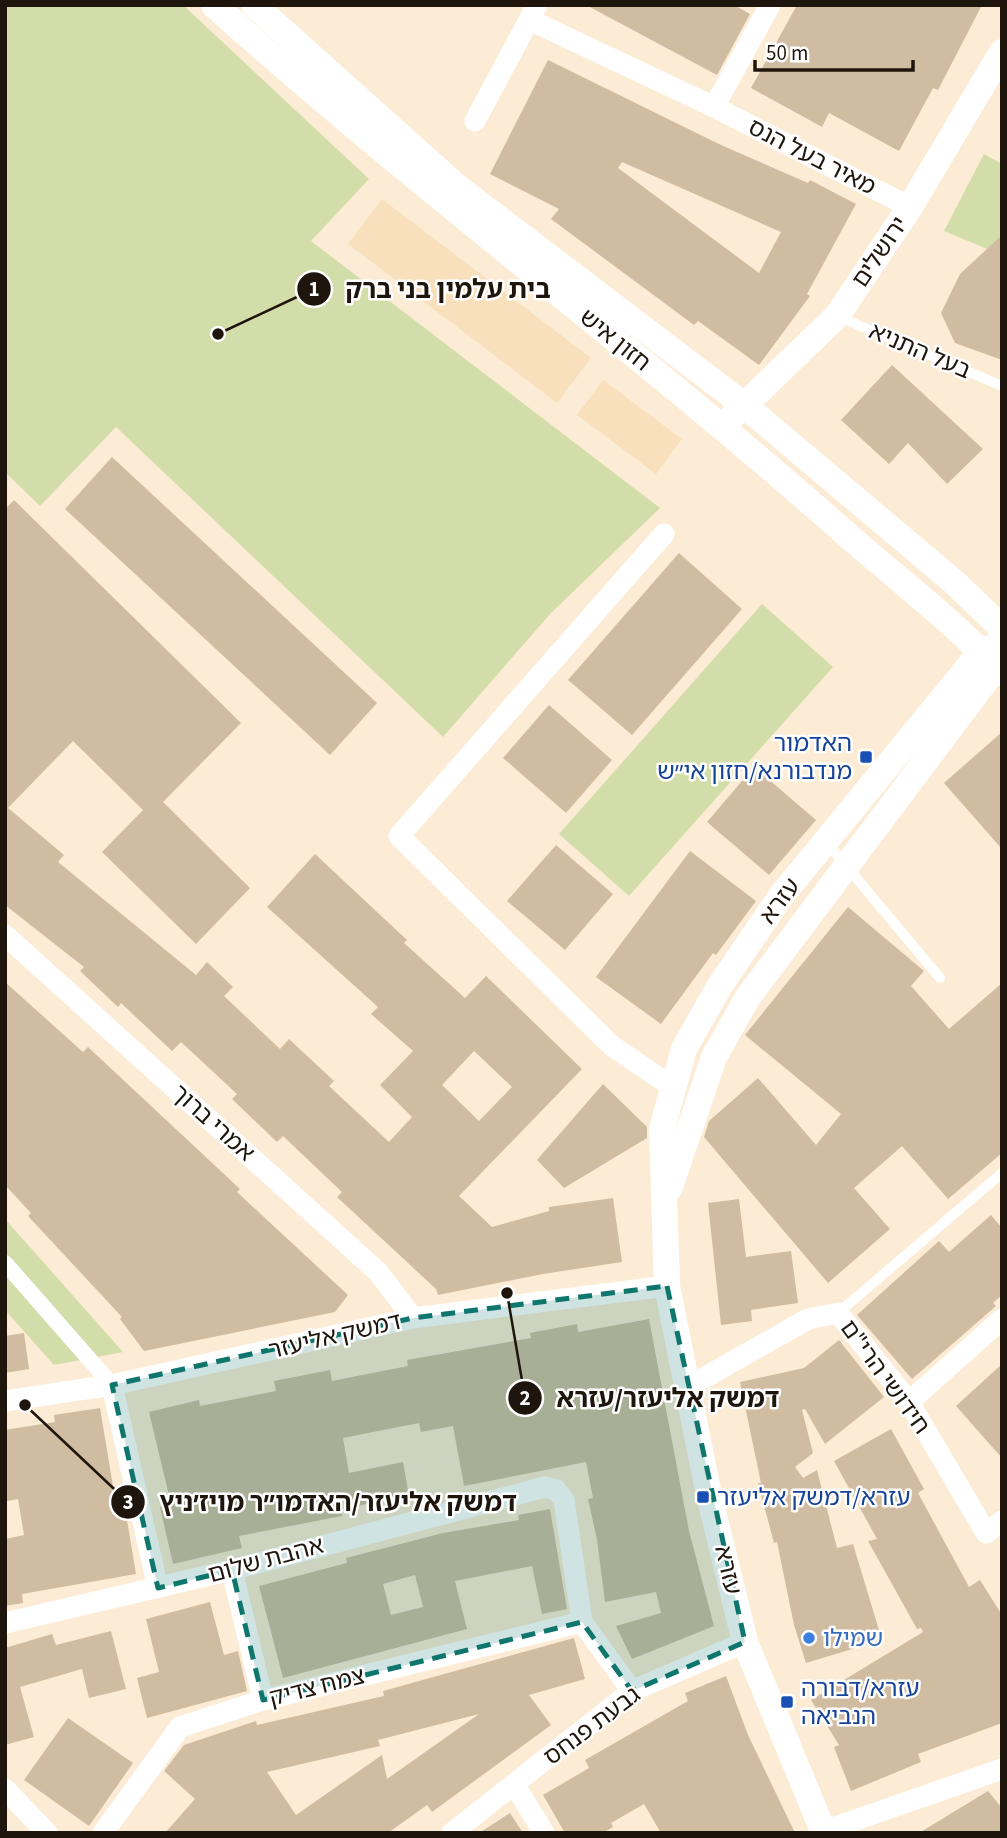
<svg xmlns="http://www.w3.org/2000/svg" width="1007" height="1838" font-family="'Source Sans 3','Noto Sans Hebrew',sans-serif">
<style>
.built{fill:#f9e0bd}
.green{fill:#d3dda9}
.building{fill:#d0bca1;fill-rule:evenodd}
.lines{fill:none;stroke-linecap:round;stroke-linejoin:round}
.service{stroke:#fff;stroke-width:10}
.pedestrian{stroke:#fff;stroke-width:16}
.minor{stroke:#fff;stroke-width:21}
.tertiary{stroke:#fff;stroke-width:26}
.marked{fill:#0f766e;fill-opacity:0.2;stroke:#0f766e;stroke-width:5;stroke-dasharray:14 9;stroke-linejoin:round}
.transit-dot{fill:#1a4fb4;stroke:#fff;stroke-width:2.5}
.shop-dot{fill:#3f7fe0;stroke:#fff;stroke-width:2.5}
.labels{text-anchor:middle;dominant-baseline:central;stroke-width:5;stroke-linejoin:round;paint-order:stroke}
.street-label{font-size:24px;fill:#1e160c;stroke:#fff}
.transit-label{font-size:24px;fill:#164399;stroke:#fff;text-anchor:start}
.shop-label{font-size:24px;fill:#366cbe;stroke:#fff;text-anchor:start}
.leader{fill:none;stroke:#1e160c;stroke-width:2.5}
.callout-dot{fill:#1e160c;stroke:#fff;stroke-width:2.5}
.mark-label{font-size:21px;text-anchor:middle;font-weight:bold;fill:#fff}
.callout-label{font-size:26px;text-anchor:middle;font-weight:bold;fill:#1e160c;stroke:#fff;stroke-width:5;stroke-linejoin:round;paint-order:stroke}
</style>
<rect width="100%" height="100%" fill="#fcecd5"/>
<g class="built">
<path d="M382 199 591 358 557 403 348 244Z"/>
<path d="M603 380 682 439 656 474 577 415Z"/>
</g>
<g class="green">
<path d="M5 5H183L369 179 311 241 660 508 551 613 443 737 116 427 40 506 5 472Z"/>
<path d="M984 154 1002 164V255L944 231Z"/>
<path d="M762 604 833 667 629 896 559 834Z"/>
<path d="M5 1219 123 1352 54 1365 5 1310Z"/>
</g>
<g class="building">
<path d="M586 5H734L750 14 717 75Z"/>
<path d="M797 5H982L938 90 933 88 899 151 829 113 822 127 751 88Z"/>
<path d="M548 60 721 145 808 183 810 180 856 204 807 294 810 296 759 365 698 321 694 325 551 219 559 209 490 174ZM622 162 781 232 759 273 618 168Z"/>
<path d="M1002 235V360L955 343 941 313 960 274Z"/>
<path d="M892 365 983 449 947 484 908 443 889 464 841 420Z"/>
<path d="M112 457 377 703 330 755 65 509Z"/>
<path d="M14 500 241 723 163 802 250 888 196 944 102 852 143 810 73 741 8 808 64 855 58 862 196 975 207 962 233 987 224 996 280 1049 289 1039 334 1081 329 1086 389 1142 412 1117 380 1085 413 1051 371 1014 378 1007 267 907 315 854 407 940 404 943 465 998 486 976 582 1069 459 1196 492 1227 549 1211V1207L613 1198 622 1262 543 1274 438 1295 436 1289 337 1197 342 1192 283 1136 277 1142 232 1099 237 1094 181 1042 172 1051 121 1003 118 1007 80 971 84 967 5 905V509ZM474 1051 512 1087 479 1121 442 1085Z"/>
<path d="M679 553 742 609 632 735 568 680Z"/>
<path d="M549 705 612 760 566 813 503 758Z"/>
<path d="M1002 732V849L944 783Z"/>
<path d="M754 767 816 820 769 875 707 822Z"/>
<path d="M556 845 613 894 565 950 507 901Z"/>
<path d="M690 851 756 901 716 955 713 953 661 1024 596 977Z"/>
<path d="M848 907 924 971 911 986 949 1029 1002 983V1153L948 1199 902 1146 854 1188 890 1229 828 1283 704 1137 709 1121 758 1078 816 1145 841 1114 745 1035Z"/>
<path d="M5 982 83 1052 88 1047 240 1189 237 1192 348 1295 335 1312 144 1351 120 1319 122 1317 28 1216 31 1213 5 1185Z"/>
<path d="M603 1084 647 1127V1138L564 1188 537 1160Z"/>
<path d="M739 1199 746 1257 791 1251 798 1303 751 1310 752 1321 721 1325 708 1203Z"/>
<path d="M991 1215 1002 1228V1295L993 1303 996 1306 912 1379 857 1315 939 1241 949 1252Z"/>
<path d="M649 1319 689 1531 714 1626 632 1659 616 1626 661 1613 656 1592 605 1602 597 1540 588 1499 593 1498 586 1462 464 1486 453 1426 421 1432 419 1423 343 1438 349 1473 403 1462 409 1496 341 1509 342 1516 239 1536 242 1548 173 1564 160 1507 171 1504 149 1412 199 1400 200 1406 276 1391 274 1381 330 1370 332 1381 408 1366 407 1360 531 1338 530 1333 577 1324 578 1332Z"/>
<path d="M24 1333 29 1369 5 1373V1336Z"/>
<path d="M839 1340 884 1397 825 1444 805 1409 802 1410 813 1453 795 1467 803 1478 817 1470 837 1548 853 1544 882 1640 806 1663 794 1625 777 1542 774 1543 758 1483H761L740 1382 804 1368Z"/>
<path d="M1002 1364V1458L956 1406Z"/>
<path d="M100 1408 117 1510 125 1508 136 1574 22 1594 23 1603 5 1606V1539L24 1535 18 1499 7 1501 5 1430 55 1422 54 1415Z"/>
<path d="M891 1429 924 1489 918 1493 969 1587 980 1580 1002 1615V1723L918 1754 921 1762 851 1791 834 1747 839 1745 811 1700 923 1632 921 1628 917 1629 868 1541 877 1539 834 1461Z"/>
<path d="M550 1509 567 1609 542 1614 532 1566 455 1581 467 1629 283 1678 259 1586 347 1563 346 1558 443 1533 519 1520 518 1515ZM415 1575 423 1607 391 1615 383 1584Z"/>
<path d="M210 1602 224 1655 238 1651 247 1691 147 1718 137 1678 159 1672 146 1619Z"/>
<path d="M111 1631 126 1689 89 1698 82 1669 20 1687 34 1737 5 1745V1648L52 1634 56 1645Z"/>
<path d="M574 1638 585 1679 529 1695 551 1725 432 1812 427 1805 388 1833H165L195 1799 164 1771 184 1745 256 1721 257 1725 384 1696 383 1691ZM479 1714 387 1779 382 1755 296 1815 267 1772 380 1746 378 1740Z"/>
<path d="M726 1676 748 1735 795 1833H661L644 1804 611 1823 613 1827 603 1833H565L543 1795 589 1768 585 1760 688 1701 685 1693Z"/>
<path d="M68 1718 133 1763 89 1826 24 1780Z"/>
<path d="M988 1791 1002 1808V1833H919Z"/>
<path d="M510 1813 523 1833H479Z"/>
</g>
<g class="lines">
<g class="service">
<path d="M837 316 1002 386"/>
<path d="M827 843 940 978"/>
<path d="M838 1313 1002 1173"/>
</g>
<path class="pedestrian" d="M5 1263 112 1385"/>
<g class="minor">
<path d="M530 20 714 107 910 207"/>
<path d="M714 107 770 5"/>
<path d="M475 121 537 5"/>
<path d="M664 534 399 836 612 1046 674 1088"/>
<path d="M5 935 378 1272 413 1318"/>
<path d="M112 1385 158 1588"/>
<path d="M688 1387 808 1319 838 1313 909 1402 986 1533 1002 1521"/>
<path d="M5 1401 112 1385 413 1318 667 1286"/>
<path d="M909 1402 1002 1319"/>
<path d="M232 1570 263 1700"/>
<path d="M5 1623 232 1570 545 1487 556 1490 564 1500 582 1622 632 1691"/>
<path d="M514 1784 544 1833"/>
<path d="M5 1789 47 1833"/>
<path d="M824 1831 1002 1769"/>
<path d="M103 1833 180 1727 263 1700 582 1622"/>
<path d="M452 1833 632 1691 745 1642"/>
</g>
<g class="tertiary">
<path d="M214 5C415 186 633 346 836 525 891 574 952 620 1002 673"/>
<path d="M254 5 456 186 744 405 954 582 1002 628"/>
<path d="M732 417 837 316 910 207 1002 52"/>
<path d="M670 1187 714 1057 748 997 1002 659"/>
<path d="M824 1833 745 1642 709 1495 667 1286 662 1129 684 1049 719 987 781 896 980 653 1002 642"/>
</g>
</g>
<path class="marked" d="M667 1286 745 1642 632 1691 582 1622 263 1700 232 1570 158 1588 112 1385 413 1318Z"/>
<g class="transit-dot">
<rect x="859" y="750" width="14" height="14" rx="3.5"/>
<rect x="696" y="1490" width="14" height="14" rx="3.5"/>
<rect x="780" y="1695" width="14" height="14" rx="3.5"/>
</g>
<circle class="shop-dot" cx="809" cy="1638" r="7"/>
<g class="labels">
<g class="street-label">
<text transform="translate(812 157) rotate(27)">מאיר בעל הנס</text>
<text transform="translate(880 252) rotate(-56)">ירושלים</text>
<text transform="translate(615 340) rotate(39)">חזון איש</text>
<text transform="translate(920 351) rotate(23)">בעל התניא</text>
<text transform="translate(780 901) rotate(-53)">עזרא</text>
<text transform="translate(213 1123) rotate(42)">אמרי ברוך</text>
<text transform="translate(335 1336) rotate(-13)">דמשק אליעזר</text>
<text transform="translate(885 1377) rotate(54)">חידושי הרי"ם</text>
<text transform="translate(266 1560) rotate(-15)">אהבת שלום</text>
<text transform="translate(728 1570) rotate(77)">עזרא</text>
<text transform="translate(317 1687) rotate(-14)">צמח צדיק</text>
<text transform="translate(592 1726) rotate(-37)">גבעת פנחס</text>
</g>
<g class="transit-label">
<text x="852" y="743" text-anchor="end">האדמור<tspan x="852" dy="28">מנדבורנא/חזון אי״ש</tspan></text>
<text x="717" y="1497">עזרא/דמשק אליעזר</text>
<text x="801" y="1688">עזרא/דבורה<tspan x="801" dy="28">הנביאה</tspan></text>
</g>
<g class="shop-label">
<text x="823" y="1638">שמילו</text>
</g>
</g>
<path class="leader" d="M218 334L314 289M507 1293L525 1398M25 1405L128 1502"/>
<g class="callout-dot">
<circle cx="218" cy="334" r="7"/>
<circle cx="507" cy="1293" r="7"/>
<circle cx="25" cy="1405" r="7"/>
<circle cx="314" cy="289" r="18"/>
<circle cx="525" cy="1398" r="18"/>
<circle cx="128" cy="1502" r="18"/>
</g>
<g class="mark-label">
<text x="314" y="296">1</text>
<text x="525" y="1405">2</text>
<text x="128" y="1509">3</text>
</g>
<g class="callout-label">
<text x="448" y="298">בית עלמין בני ברק</text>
<text x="668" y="1407">דמשק אליעזר/עזרא</text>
<text x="338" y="1511">דמשק אליעזר/האדמו״ר מויז׳ניץ</text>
</g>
<rect width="1007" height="1838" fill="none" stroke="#1e160c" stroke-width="14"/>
<path d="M755 60v10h158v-10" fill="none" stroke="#1e160c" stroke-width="3.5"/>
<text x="766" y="60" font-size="21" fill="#1e160c" stroke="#ffffff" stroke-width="5" paint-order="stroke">50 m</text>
</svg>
